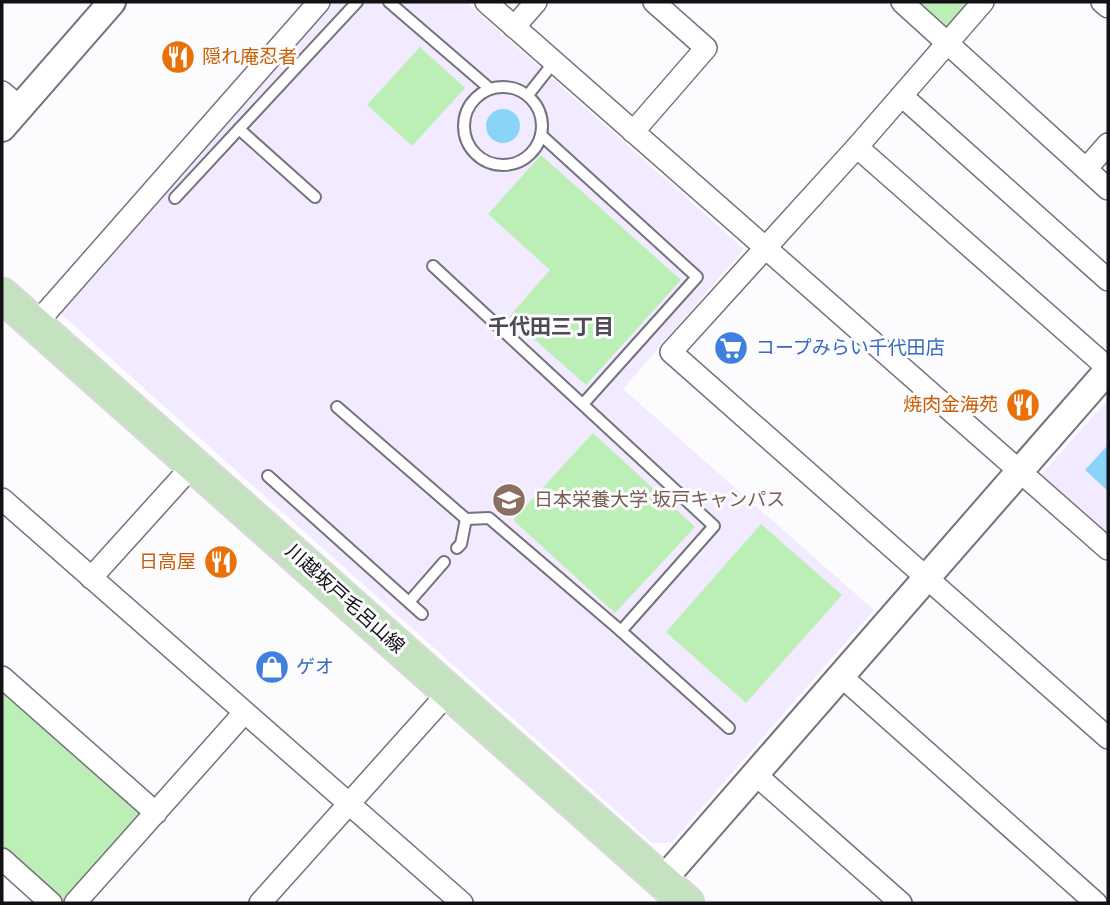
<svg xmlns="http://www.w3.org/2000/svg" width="1110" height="905" font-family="Signika,'Noto Sans JP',sans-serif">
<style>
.built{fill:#f2ebff}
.green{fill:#bcefb6}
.water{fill:#8ad4f8}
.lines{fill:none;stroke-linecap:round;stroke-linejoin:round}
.service-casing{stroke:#76727d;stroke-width:14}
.minor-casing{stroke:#76727d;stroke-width:24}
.tertiary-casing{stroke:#76727d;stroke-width:30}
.primary-casing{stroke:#d9d9da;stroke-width:37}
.service{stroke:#fff;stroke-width:10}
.minor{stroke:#fff;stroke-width:21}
.tertiary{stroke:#fff;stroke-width:26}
.primary{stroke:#c5e2c0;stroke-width:33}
.labels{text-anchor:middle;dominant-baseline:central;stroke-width:6;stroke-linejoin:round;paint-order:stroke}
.food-label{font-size:19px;fill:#c56008;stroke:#fcfbfd;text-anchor:end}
.shop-label{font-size:19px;fill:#366cbe;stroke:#fcfbfd;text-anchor:start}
.education-label{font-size:19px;fill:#785e54;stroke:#fcfbfd;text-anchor:start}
.street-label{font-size:19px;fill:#121115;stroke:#fcfbfd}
.neighbourhood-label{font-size:21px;font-weight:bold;fill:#4e4a54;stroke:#fcfbfd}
</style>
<rect width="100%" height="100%" fill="#fcfbfd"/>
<g class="built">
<path d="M332 2H466L744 249 623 389 874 610 671 843H652L59 312Z"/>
<path d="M1108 400V540L1038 478Z"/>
</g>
<g class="green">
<path d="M910 2H971L944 32Z"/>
<path d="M420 47 465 88 412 146 367 105Z"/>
<path d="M541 155 681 280 586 385 509 317 550 270 488 214Z"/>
<path d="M593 433 695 527 615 613 513 520Z"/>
<path d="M761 524 842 595 746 703 666 632Z"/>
<path d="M2 681 156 813 75 903H51L2 859Z"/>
</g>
<g class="water">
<circle cx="503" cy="126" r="17"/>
<path d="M1108 445V491L1085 470Z"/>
</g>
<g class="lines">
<g class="service-casing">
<g id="service">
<path d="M389 2 489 88"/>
<circle cx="503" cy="126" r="39"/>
<path d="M528 95 554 62"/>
<path d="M239 129 315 197"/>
<path d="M541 135 697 277 583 404"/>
<path d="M175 198 357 2"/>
<path d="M433 266 714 526 621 631"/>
<path d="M337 407 466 519 489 518 621 631 729 728"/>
<path d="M268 476 422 614"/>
<path d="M457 548 461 544 466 519"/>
<path d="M410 601 444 562"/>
</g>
</g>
<g class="minor-casing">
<g id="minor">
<path d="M486 2 1108 549"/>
<path d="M902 2 1108 189"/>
<path d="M983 2 857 147 671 352 1108 738"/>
<path d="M1102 2 1108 7"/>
<path d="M514 27 536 2"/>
<path d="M2 92 20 107"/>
<path d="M902 96 1108 280"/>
<path d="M633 132 706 48 654 2"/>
<path d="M857 147 1108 368"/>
<path d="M1086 169 1108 144"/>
<path d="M35 325 319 2"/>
<path d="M2 499 462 903"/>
<path d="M91 578 194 464"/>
<path d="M841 676 1096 903"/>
<path d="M2 677 156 813"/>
<path d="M755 774 901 903"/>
<path d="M2 859 51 903"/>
<path d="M75 903 244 713"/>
<path d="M260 903 449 692"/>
</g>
</g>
<g class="tertiary-casing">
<g id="tertiary">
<path d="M2 128 112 2"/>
<path d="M662 881 1108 370"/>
</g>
</g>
<g class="primary-casing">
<path id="primary" d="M2 295 687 903"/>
</g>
<use href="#service" class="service"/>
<use href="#minor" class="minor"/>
<use href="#tertiary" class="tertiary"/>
<use href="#primary" class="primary"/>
</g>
<defs>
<g id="restaurant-disc" transform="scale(1.75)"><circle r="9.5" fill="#e8710a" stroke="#fcfbfd"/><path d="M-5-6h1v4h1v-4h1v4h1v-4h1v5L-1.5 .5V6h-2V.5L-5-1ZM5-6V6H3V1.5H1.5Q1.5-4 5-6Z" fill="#fff"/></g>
<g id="supermarket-disc" transform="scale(1.75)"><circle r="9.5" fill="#3f7fe0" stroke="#fcfbfd"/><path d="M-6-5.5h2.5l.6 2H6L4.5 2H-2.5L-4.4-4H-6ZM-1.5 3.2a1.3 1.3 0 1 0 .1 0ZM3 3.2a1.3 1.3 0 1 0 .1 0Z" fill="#fff"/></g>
<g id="university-disc" transform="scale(1.75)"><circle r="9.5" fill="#8d6e63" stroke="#fcfbfd"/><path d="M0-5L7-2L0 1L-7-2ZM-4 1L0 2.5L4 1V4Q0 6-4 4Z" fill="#fff"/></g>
<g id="shop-disc" transform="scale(1.75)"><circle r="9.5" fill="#3f7fe0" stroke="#fcfbfd"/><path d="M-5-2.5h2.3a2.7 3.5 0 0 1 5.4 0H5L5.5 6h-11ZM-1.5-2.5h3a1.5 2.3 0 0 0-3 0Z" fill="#fff"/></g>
</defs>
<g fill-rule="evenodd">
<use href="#restaurant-disc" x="178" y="57"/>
<use href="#supermarket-disc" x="731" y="348"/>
<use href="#restaurant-disc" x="1023" y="405"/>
<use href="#university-disc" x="509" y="500"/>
<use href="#restaurant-disc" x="221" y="562"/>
<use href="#shop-disc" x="272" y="667"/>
</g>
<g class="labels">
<g class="food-label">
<text x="202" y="57" text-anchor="start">隠れ庵忍者</text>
<text x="998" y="405">焼肉金海苑</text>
<text x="196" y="562">日高屋</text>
</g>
<g class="shop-label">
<text x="756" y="348">コープみらい千代田店</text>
<text x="296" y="667">ゲオ</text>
</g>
<g class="education-label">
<text x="534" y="500">日本栄養大学 坂戸キャンパス</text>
</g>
<g class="street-label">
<text transform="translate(345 599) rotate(42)">川越坂戸毛呂山線</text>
</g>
<g class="neighbourhood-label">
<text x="551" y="327">千代田三丁目</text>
</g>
</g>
<rect width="1110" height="905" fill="none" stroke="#121115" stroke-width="7"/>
</svg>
